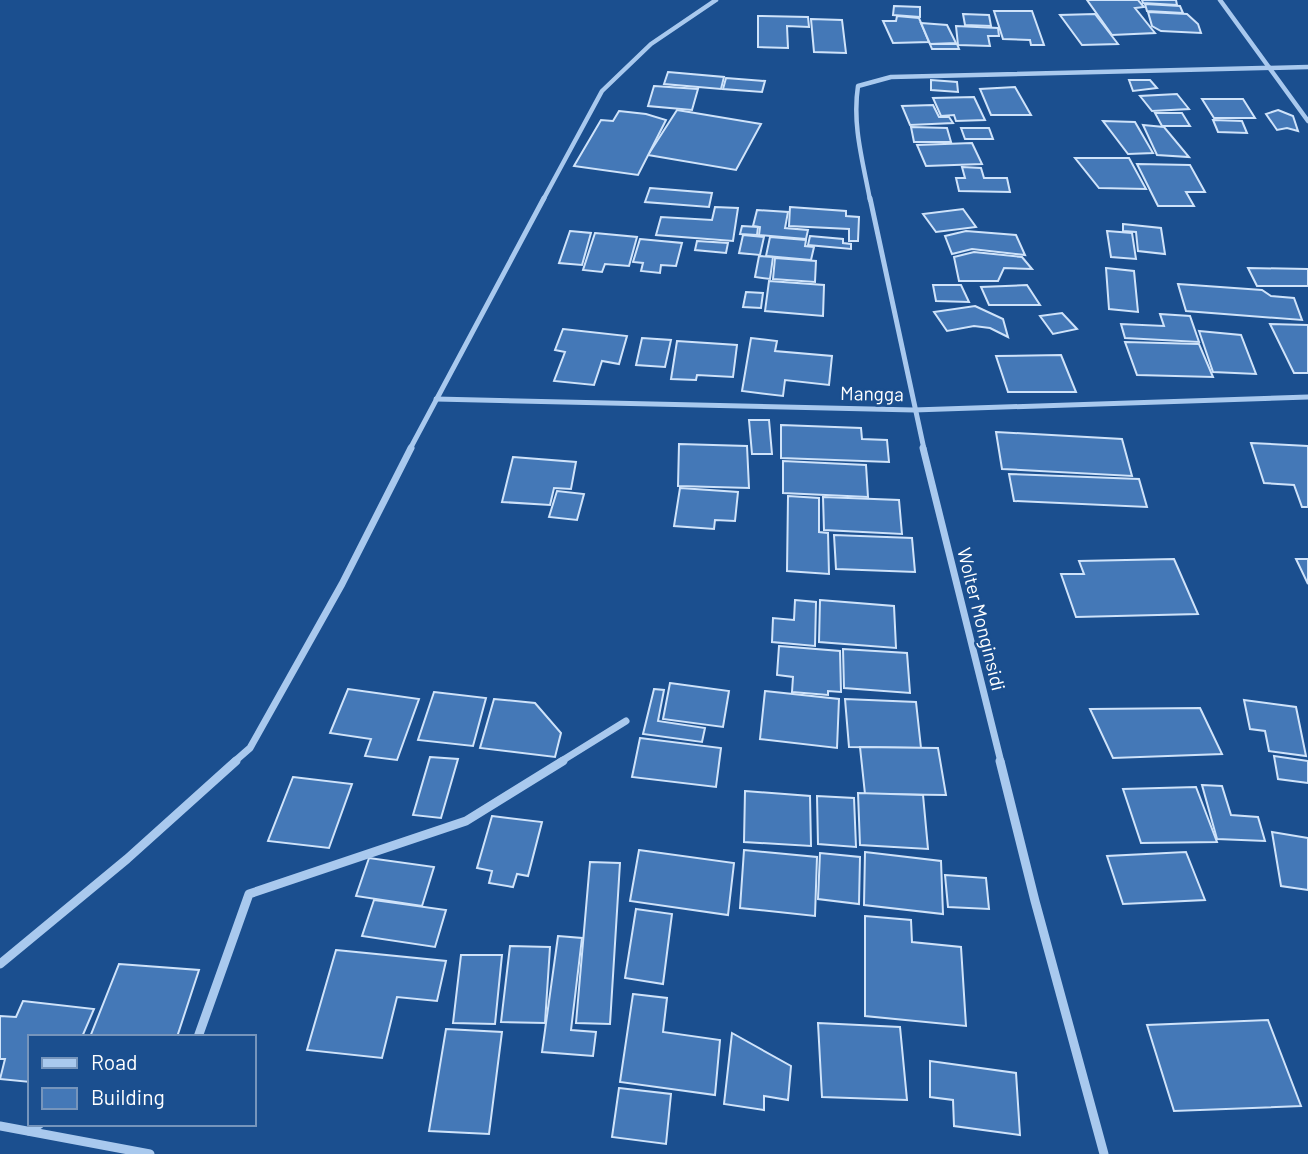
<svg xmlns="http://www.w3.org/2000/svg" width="1308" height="1154" font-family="Barlow,sans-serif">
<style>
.building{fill:#4478b7;stroke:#cfe3fa;stroke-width:2}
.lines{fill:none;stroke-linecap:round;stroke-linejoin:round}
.minor-far3{stroke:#a9c9ee;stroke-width:4.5}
.minor-far2{stroke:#a9c9ee;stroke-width:5}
.minor-far1{stroke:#a9c9ee;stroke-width:7}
.minor{stroke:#a9c9ee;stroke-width:9}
.labels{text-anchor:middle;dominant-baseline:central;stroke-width:5;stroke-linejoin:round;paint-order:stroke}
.street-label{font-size:19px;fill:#fff;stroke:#1b4f8f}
</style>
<rect width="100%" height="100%" fill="#1b4f8f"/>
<g class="building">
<path d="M1087 0H1138L1144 7 1135 8 1155 33 1112 35Z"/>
<path d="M1142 0H1176L1177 5 1143 3Z"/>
<path d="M1145 4 1180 6 1183 13 1147 11Z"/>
<path d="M894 6 920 7V17L893 15Z"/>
<path d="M994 11H1032L1044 45H1031L1030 40 1003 39Z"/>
<path d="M1148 12 1187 14 1198 24 1201 33 1161 31 1152 26Z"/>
<path d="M963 14 989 15 991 26 965 25Z"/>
<path d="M1095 14 1118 44 1082 45 1060 15Z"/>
<path d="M758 16 808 17 809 27 787 26 788 48 758 47Z"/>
<path d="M897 16 919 18 929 42 893 43 883 21H896Z"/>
<path d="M811 19 842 20 846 53 814 52Z"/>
<path d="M921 23 947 25 956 43 930 44Z"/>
<path d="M956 26 998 28 999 36H988L990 46 958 45Z"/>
<path d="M930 44H957L959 49H932Z"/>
<path d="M668 72 724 77 721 89 664 84Z"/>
<path d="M726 78 765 81 762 92 723 89Z"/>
<path d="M931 80 957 82 958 92 931 90Z"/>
<path d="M1129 80H1150L1157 88 1133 91Z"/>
<path d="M654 86 698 89 692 110 648 106Z"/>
<path d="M1015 87 1031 115H991L980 89Z"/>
<path d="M1177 94 1189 109 1152 111 1140 96Z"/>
<path d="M974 97 985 120 956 121 954 115 941 116 933 98Z"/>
<path d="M1202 99H1243L1255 118H1214Z"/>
<path d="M933 105 939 117H949L953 123 910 125 902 106Z"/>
<path d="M677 110 761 124 736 170 648 155Z"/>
<path d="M1278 110 1293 116 1298 131 1287 128 1277 130 1266 114Z"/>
<path d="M619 111 646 114 666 120 638 175 574 166 601 120 613 121Z"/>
<path d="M1155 113H1182L1190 126H1162Z"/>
<path d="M1213 120 1242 121 1247 133 1218 132Z"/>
<path d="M1103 121 1135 122 1153 153 1128 154Z"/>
<path d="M1143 125 1164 127 1189 157 1157 155Z"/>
<path d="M911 127 947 128 951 142H914Z"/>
<path d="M961 128H989L993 139H965Z"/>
<path d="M972 143 982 164 926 166 917 145Z"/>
<path d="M1075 158H1129L1146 189 1099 188Z"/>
<path d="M1137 164 1190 165 1205 192H1186L1194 206H1158Z"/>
<path d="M962 167 981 168 984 178H1007L1010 192 959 191 956 178H965Z"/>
<path d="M650 188 712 193 709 207 645 202Z"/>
<path d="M715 207 738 208 733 241 656 235 661 217 712 220Z"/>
<path d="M790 207 846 211V216L859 217 858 241H849V229L789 226Z"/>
<path d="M963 209 976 227 936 232 923 214Z"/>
<path d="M757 210 788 212 785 228 808 230 806 239 759 235 760 227 753 226Z"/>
<path d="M1123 224 1161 228 1165 254 1138 251 1136 232 1123 231Z"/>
<path d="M742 226 758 227 757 235 740 234Z"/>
<path d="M570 231 591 233 582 265 559 263Z"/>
<path d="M966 231 1016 235 1025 255 972 249 952 254 945 236Z"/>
<path d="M1107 231 1132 233 1136 259 1111 257Z"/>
<path d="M595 233 637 237 629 266 605 264 602 272 583 270Z"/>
<path d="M743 235 764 237 760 255 739 253Z"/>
<path d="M810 236 843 239V243L851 244V249L808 245Z"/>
<path d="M770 237 806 240 805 246 814 247 811 260 766 256Z"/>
<path d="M640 239 682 243 676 266 661 265 660 273 641 271 643 263 633 262Z"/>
<path d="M697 241 728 243 726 253 695 250Z"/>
<path d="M974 252 1022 257 1032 269 1004 268 998 281H959L954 257Z"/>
<path d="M759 256 773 257 770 279 755 277Z"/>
<path d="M775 258 816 261 815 282 773 279Z"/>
<path d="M1106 268 1134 271 1138 312 1109 309Z"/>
<path d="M1248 268 1308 269V286H1257Z"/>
<path d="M769 281 824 285 823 316 765 311Z"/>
<path d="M1178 284 1262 290 1271 296 1294 298 1302 320 1186 311Z"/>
<path d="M933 285H961L969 302 936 301Z"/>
<path d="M1027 285 1040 305H989L981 287Z"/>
<path d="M746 292 763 293 761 308 743 307Z"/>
<path d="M975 306 1003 319 1008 337 990 328 974 326 947 331 934 312Z"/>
<path d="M1062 313 1077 329 1053 334 1040 316Z"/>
<path d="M1160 314 1190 316 1199 342 1125 338 1121 324 1164 326Z"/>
<path d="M1270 324 1308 325V373H1294Z"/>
<path d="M563 329 627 336 619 364 602 361 594 385 554 381 565 352 555 350Z"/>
<path d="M1199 331 1241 335 1256 374 1213 372Z"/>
<path d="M642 338 671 340 665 367 636 365Z"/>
<path d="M751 338 777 341 775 351 832 356 829 385 785 380 783 396 742 391Z"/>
<path d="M677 341 737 345 733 377 697 375 696 380 671 379Z"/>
<path d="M1125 342 1199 344 1213 377 1137 375Z"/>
<path d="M1061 355 1076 392H1008L996 356Z"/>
<path d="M749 420H769L772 454H752Z"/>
<path d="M781 425 861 428 862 439 887 440 889 462 781 458Z"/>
<path d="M996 432 1122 439 1132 476 1002 469Z"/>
<path d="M1251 443 1308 446V507H1302L1294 485 1264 483Z"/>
<path d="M679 444 747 446 749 488 678 486Z"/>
<path d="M513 457 576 462 571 489 554 488 550 505 502 502Z"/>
<path d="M783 461 866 465 868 497 783 493Z"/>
<path d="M1009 474 1139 479 1147 507 1014 501Z"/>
<path d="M680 488 738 492 735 521 715 520 714 529 674 526Z"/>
<path d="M557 491 584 494 577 520 549 517Z"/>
<path d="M788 496 819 498V532L828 533 829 574 787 571Z"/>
<path d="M823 497 899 500 902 534 824 530Z"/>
<path d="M834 535 912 538 915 572 836 569Z"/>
<path d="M1174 559 1198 614 1076 617 1061 574H1084L1079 561Z"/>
<path d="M1296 559H1308V584Z"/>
<path d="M795 600 816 602 815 646 772 642 773 618 794 620Z"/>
<path d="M820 600 894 606 896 648 819 642Z"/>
<path d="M779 646 840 651 841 692 828 691V695L792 692 793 677 777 675Z"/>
<path d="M843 649 907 653 910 693 844 688Z"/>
<path d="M670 683 729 691 723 727 663 719Z"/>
<path d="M348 689 419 699 397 760 365 756 371 739 330 733Z"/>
<path d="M654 689 664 690 658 721 705 728 702 742 643 734Z"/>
<path d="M765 691 839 699 837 748 760 739Z"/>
<path d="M434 692 486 698 473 746 418 740Z"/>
<path d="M494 699 535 703 561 733 555 757 480 748Z"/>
<path d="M845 699 916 702 921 748 849 747Z"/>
<path d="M1244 700 1296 707 1306 756 1269 751 1265 731 1250 729Z"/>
<path d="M1200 708 1222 754 1113 758 1090 709Z"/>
<path d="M640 738 721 748 716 787 632 777Z"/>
<path d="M860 747 938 748 946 795 865 794Z"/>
<path d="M1274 756 1308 761V783L1278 779Z"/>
<path d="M430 757 458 759 441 818 413 815Z"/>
<path d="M293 777 352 784 329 848 268 841Z"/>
<path d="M1202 785 1222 786 1231 815 1258 817 1265 841 1217 839Z"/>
<path d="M1196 787 1217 842 1141 843 1123 789Z"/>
<path d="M745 791 810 796 811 846 744 842Z"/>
<path d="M858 793 923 795 928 849 860 845Z"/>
<path d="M817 796 854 798 856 847 818 844Z"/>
<path d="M492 816 542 822 528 876 517 874 513 887 489 883 492 871 477 868Z"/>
<path d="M1272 832 1308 838V890L1281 886Z"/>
<path d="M639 850 734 863 728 915 630 901Z"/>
<path d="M744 850 817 857 815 916 740 908Z"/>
<path d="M865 852 941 861 943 914 864 905Z"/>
<path d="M1186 852 1205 900 1123 904 1107 856Z"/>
<path d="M820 853 860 857 859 904 818 899Z"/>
<path d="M369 858 434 867 422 906 356 896Z"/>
<path d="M590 862 620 863 610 1024 576 1023Z"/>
<path d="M945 875 986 878 989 909 948 907Z"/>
<path d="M374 900 446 910 435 947 362 936Z"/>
<path d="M636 909 672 914 663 984 625 978Z"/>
<path d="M865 916 911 920 912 942 961 947 966 1026 865 1016Z"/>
<path d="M558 936 582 938 571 1030 596 1032 593 1056 542 1052Z"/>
<path d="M510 946 550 947 545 1023 501 1022Z"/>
<path d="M336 950 446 961 437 1001 397 997 382 1058 307 1050Z"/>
<path d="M461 955H502L495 1024 453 1023Z"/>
<path d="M119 964 199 970 177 1037H90Z"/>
<path d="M633 994 667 998 663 1032 720 1040 715 1095 620 1082Z"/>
<path d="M23 1001 94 1009 82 1037H30V1082L0 1079 5 1059H0V1016L16 1017Z"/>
<path d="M1268 1020 1301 1106 1174 1111 1147 1025Z"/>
<path d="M818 1023 900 1027 907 1100 822 1097Z"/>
<path d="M446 1029 502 1032 489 1134 429 1131Z"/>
<path d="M732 1033 791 1066 788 1100 764 1096V1110L724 1104Z"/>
<path d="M930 1061 1016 1073 1020 1135 954 1126 953 1100 930 1097Z"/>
<path d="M619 1088 671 1094 666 1144 612 1137Z"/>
</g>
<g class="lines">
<g class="minor-far3">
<path d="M1220 0 1308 121"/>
<path d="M543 200 602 91 651 44 716 0"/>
<path d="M870 200C863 162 852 125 858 86L891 77 1308 67"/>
</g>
<g class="minor-far2">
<path d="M870 198 924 449"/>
<path d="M436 399 914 410 1308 397"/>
<path d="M410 449 544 198"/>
</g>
<g class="minor-far1">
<path d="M923 448 1001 762"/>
<path d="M234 762 250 748 342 584 411 448"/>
<path d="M560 762 626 721"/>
</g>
<g class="minor">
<path d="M1000 761 1035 901 1104 1154"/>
<path d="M0 964 127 859 236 761"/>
<path d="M198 1037 249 894 466 821 563 761"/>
<path d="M0 1126 150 1154"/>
<path d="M29 1131 40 1124"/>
</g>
</g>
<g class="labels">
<g class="street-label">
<text transform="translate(872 393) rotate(1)">Mangga</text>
<text transform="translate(982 619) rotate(76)">Wolter Monginsidi</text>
</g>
</g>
<rect x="28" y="1035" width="228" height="91" fill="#1b4f8f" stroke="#7695bc" stroke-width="2"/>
<rect x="42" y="1058" width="35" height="10" fill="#a9c9ee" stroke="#7695bc" stroke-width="2"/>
<text x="91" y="1070" font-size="21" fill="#ffffff">Road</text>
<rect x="42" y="1088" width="35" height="21" fill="#4478b7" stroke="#7695bc" stroke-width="2"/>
<text x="91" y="1105" font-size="21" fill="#ffffff">Building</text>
</svg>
